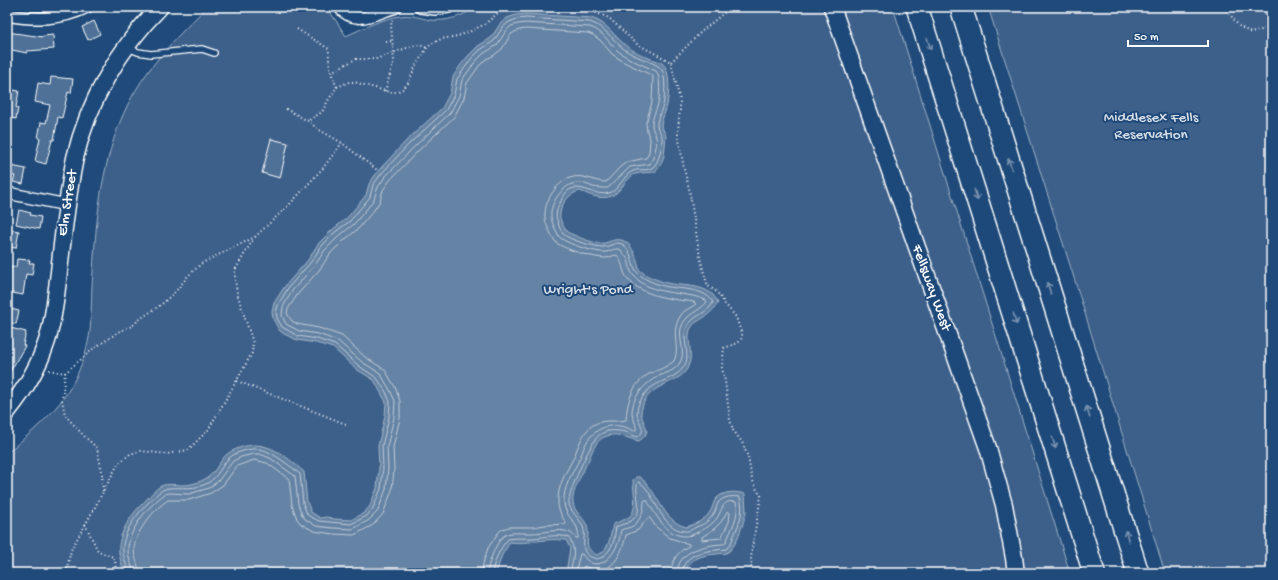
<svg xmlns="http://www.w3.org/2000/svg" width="1278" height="580" font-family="'Gochi Hand',sans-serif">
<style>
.green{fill:#3c618b;stroke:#9eb0c5}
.water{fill:#6583a4;stroke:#a3b5c8}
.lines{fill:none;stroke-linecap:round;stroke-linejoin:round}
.shore{stroke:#c1cddb;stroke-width:1}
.building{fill:#507197;stroke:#fff}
.lane-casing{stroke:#fff;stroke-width:8}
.street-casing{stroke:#fff;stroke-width:14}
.secondary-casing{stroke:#fff;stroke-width:19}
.highway-casing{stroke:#fff;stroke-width:24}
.path{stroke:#fff;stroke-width:2;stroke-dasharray:1 3;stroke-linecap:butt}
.lane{stroke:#1f4a7a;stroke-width:5.5}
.street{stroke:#1f4a7a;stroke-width:11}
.secondary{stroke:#1f4a7a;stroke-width:16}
.highway{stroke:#1f4a7a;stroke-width:21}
.oneway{stroke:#7992af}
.labels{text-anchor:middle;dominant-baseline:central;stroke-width:4;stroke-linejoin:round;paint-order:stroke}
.park-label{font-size:15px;fill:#d8dfe8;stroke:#1f4a7a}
.street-label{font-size:15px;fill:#fff;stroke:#1f4a7a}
</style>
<rect width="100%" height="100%" fill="#1f4a7a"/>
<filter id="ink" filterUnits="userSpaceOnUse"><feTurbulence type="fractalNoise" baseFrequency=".025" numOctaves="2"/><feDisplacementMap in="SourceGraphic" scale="8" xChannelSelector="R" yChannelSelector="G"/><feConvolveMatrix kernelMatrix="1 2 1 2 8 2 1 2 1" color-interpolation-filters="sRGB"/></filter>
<g filter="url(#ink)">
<g class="green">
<path d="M207 7H327L346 36C361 29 384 18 400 16 411 14 420 18 430 20 447 22 463 16 476 7H893L1070 573H7V453C34 430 62 408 77 375 83 361 88 346 90 331 92 311 91 291 93 271 96 221 101 169 120 122 138 76 172 41 207 7Z"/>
<path d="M988 7H1271V573H1165L1075 281Z"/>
</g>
<path class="water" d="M526 14 592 18C610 25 613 36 627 46 634 52 643 55 651 59 655 60 660 61 663 64 671 71 669 95 667 105 666 111 662 118 661 125L666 136 664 156 660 166 655 172C649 173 639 172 633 175 628 178 624 185 620 189 609 203 594 197 580 191 570 193 561 203 560 214 559 220 564 227 567 232 576 236 595 245 605 243 612 241 618 237 626 242 631 245 635 254 637 260 638 263 638 266 639 269 643 274 652 278 658 280 675 288 695 282 711 293 714 295 716 300 718 303 715 308 711 312 706 316 700 321 693 322 690 330 686 342 695 354 687 369 678 384 655 382 644 402 643 405 641 410 641 414 642 419 646 426 647 431L645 436 639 441C628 439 619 432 607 436 601 438 598 441 595 446 591 452 590 459 586 465 582 475 571 492 573 503 574 512 584 517 587 526 591 539 581 547 597 555 610 550 610 536 613 524 618 522 622 521 627 518 639 513 633 490 633 480L636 477H640C659 492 661 520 686 527 695 524 704 521 710 512 712 509 713 504 715 500 722 491 735 491 745 494 745 500 746 506 746 512 744 521 736 550 726 553 724 554 720 553 717 554 703 555 689 558 685 573H566L570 548 566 540C560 540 553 539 546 540 534 541 522 544 510 542L502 555 496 573H126L124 571C122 566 120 559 119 553 117 534 132 513 146 500 151 495 155 489 161 486 168 483 176 485 183 485 189 485 197 483 203 480 214 476 218 463 226 455 229 452 234 450 239 448 265 438 285 455 304 472L307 502 311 512 320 518 327 517 334 519 351 520 364 513 370 506 377 488 379 468 378 446 385 416 386 402 374 380 356 369 333 348 316 343 297 340 284 334 279 330 273 319 272 312 274 303 285 286 308 260 318 244 332 230 347 218 362 200 366 195 369 184 378 171 407 140 442 108 450 93 453 77 460 66 468 56 478 46 491 38 500 24 507 18 516 15Z"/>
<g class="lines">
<g class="shore">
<path d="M728 511 730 513 729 522 721 538 702 540V537L714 529 721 522Z"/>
<path d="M128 573C127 564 122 556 123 546 125 529 137 514 149 502 155 497 160 489 169 488 182 487 195 490 208 483 218 477 222 465 229 458 233 455 236 453 240 452 257 446 266 449 280 459 287 464 293 468 300 474L303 503 307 514 309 516 319 521 351 524 367 516 373 508 381 489 383 468 382 446 389 417 390 402 386 392 377 378 359 366 335 345 317 339 298 336 282 327 277 318 276 312 278 305 288 288 311 262 321 247 334 233 350 221 370 197 373 185 382 173 410 143 446 110 454 95 457 79 471 59 480 50 494 41 503 27 509 22 517 19 526 18 590 22C608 28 615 45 630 53 638 58 658 63 662 70 666 75 665 99 663 105 661 112 657 118 657 125 657 130 661 132 662 136 663 143 659 163 653 167 648 172 639 168 633 171 623 175 619 191 609 193 590 198 572 173 560 203 556 211 555 215 558 223 559 227 561 231 563 234 569 240 595 247 603 247 610 247 617 240 624 245 632 252 631 262 635 269 638 276 651 282 657 284 674 291 702 285 713 302 709 314 691 315 686 329 682 342 692 357 683 368 672 382 652 380 642 398 639 402 637 408 637 413 637 422 649 431 637 437 633 436 630 433 626 432 621 431 613 430 608 431 604 432 600 434 597 437 590 445 567 493 569 504 571 513 580 518 583 527 588 539 575 554 597 559 606 557 611 549 614 540 615 536 615 531 616 527 621 524 627 524 631 521 646 511 633 494 638 482 654 487 659 530 685 531 689 532 693 529 696 527 703 525 709 521 713 515 716 511 716 507 718 503 723 496 733 496 740 497 744 512 740 522 734 535 732 540 731 546 726 549 724 550 719 549 717 550 702 551 683 555 682 573"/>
<path d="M133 573C133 566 128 559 128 551 127 531 149 505 165 494L169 493 189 494 209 488 218 481 233 461 241 457 253 454H260L270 458 295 476 298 504 302 515 305 519 316 526 333 528 353 529 369 520 378 511 386 489 388 468 387 447 394 417 395 401 390 390 380 373 362 362 338 341 318 334 299 331 286 324 282 316 283 307 292 291 315 265 325 250 338 237 354 224 369 206 374 199 378 187 385 177 414 147 450 113 459 96 462 80 475 62 483 54 497 45 506 31 511 26 518 24 526 23 590 27C603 31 608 42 618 51 629 60 643 65 656 71 661 76 660 98 658 104 656 111 652 118 652 125 652 130 655 132 656 137 658 143 654 158 650 164L630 167 608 188C603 188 598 188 593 187 585 184 581 181 572 184 562 187 550 204 551 215 551 221 554 227 557 232 558 235 559 237 562 239 571 245 596 253 606 252 612 251 615 247 621 250 623 253 626 256 628 260 630 265 629 270 633 275 652 297 682 290 706 300L707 302C698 313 686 313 681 328 678 339 687 354 679 364 675 370 667 373 661 375 646 382 633 395 632 412 632 418 637 424 636 430L634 431C618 422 599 424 588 440 583 447 582 455 578 462 572 474 563 488 564 502 564 518 581 522 578 538H576C574 536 572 533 569 532 558 528 544 533 532 533 525 534 511 531 505 535 497 539 488 564 487 573"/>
<path d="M139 573C139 566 135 559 134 551 133 534 154 509 168 500H189L211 493 223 485 237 466 254 460 267 463 289 479 292 505 297 519 301 524 314 531 333 534 354 535 373 525 383 514 392 490 394 469 393 447 400 418V401L395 387 385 370 365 357 342 336 319 328 297 324 292 321 289 317 287 313 288 309 297 295 320 269 330 254 342 242 359 228 374 210 380 201 383 190 390 180 418 151 454 117 464 98 467 83 479 66 486 59 493 56 502 49 511 34 519 30 526 29 588 33 593 35 600 40 612 54 624 62 653 76 652 102 646 123 647 131 650 139 649 153 646 158 627 162 620 167 606 182C593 182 583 173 570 178 557 182 545 200 545 214 544 221 548 228 551 234 553 238 555 242 558 244 567 250 594 258 605 258 609 258 613 255 617 255 623 262 622 271 627 278 643 297 671 299 694 302L696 304C691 308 684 310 681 315 669 333 681 346 674 361 667 367 658 370 649 374 632 384 627 402 626 420 615 423 605 418 593 425 582 432 578 448 573 459 566 472 557 487 558 503 558 510 562 517 566 523V524L545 525 533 527H509L502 529 498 533 488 548 484 560 481 573"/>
<path d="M492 573C494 561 500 548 508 539 516 537 525 539 533 538 546 537 555 534 568 537 577 548 573 560 570 573"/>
<path d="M575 573 580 554H582C595 575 612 559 618 543 620 539 620 534 621 530 625 528 630 528 633 526 641 520 644 510 644 501L645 500H647C655 514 667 537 686 536 690 536 694 534 698 532 705 529 712 525 717 518 723 509 722 499 736 502 740 516 731 529 726 542L723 544C705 545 678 550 677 573"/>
<path d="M581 573 584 566C588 567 591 570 596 570 615 572 623 549 626 535L638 530 649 517 656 527 670 538 689 544V546C678 551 671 561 671 573"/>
</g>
</g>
<g class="building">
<path d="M94 21 100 34 88 40 82 27Z"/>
<path d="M7 32 43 37V36L53 35 54 49 27 51V53L7 49Z"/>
<path d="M51 77 73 79 71 93 68 92 62 118 58 117 54 140H52L46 164 35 161 40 138H38L41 122 46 123 50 105 35 102 38 83 50 85Z"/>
<path d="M7 89 19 91 16 107 18 108 16 119 7 117Z"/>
<path d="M271 139 288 143 280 178 262 173Z"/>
<path d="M11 166 26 169 23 184 13 182 15 176 9 175Z"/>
<path d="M19 210 31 213 30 215 41 217 39 229 16 224Z"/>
<path d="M7 229 19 231 16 248 7 247Z"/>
<path d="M17 259 30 260 29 263H34L32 275 26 274 23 295 7 292V278H9L11 267H16Z"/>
<path d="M7 308 19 311 16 324 7 322Z"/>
<path d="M7 327 26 332 23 345 25 346 7 377Z"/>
</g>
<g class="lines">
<g class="lane-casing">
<path id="lane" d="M128 48 138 52 151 54 202 49 214 53"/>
</g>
<g class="street-casing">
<g id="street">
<path d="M339 7C355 27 376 13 396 7"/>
<path d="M420 7 435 9 449 7"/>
<path d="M7 15C35 20 61 20 87 7"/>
<path d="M7 193 67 205"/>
</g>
</g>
<g class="secondary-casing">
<g id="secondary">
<path d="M832 7 988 448 1004 505 1014 558 1016 573"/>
<path d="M7 412C24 391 39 366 47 341 54 319 56 295 59 272 63 234 67 196 75 158 88 102 119 48 160 7"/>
</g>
</g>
<g class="highway-casing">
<g id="highway">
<path d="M917 7 1094 573"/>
<path d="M961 7 1138 573"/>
</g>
</g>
<g class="path">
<path d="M536 7 584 10 597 13 609 18 637 44 671 62 680 101V110L679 118 678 134 684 169 689 188 700 257 705 277 708 286 717 292 725 304 736 317 742 335 741 340 738 343 724 348 722 368 725 381 730 420 733 430 742 442 748 457 752 479 756 488 761 496 752 548 751 560 752 573"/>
<path d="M1224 7 1239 26 1251 33 1265 29H1271"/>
<path d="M297 29 329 49C328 63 331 75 337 87L329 99 322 112 308 121"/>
<path d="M386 42 392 41"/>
<path d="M671 62 702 31 731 7"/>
<path d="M331 72 356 59H376L412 46 420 45 427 48"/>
<path d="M337 87 349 82H354L389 92H396L403 89 409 82 416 65 427 48 431 44 441 39 458 36 471 31 485 24 499 12 515 7"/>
<path d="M385 91 394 61 391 26 392 19"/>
<path d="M286 109 308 121 318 129 342 143 377 170"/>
<path d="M49 370 65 373"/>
<path d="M237 381 346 424"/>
<path d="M103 491 102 472 97 448 84 436 65 415 62 400 65 373 93 349 120 331 132 326 140 319 162 304 176 291 188 276 202 263 255 237 290 204 323 168 342 143"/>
<path d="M85 524 98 551 113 557 115 559 116 573"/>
<path d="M66 573 71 550 95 507 118 464 130 454 141 451 167 454 188 450 208 430 233 387 252 353 253 343 237 293 235 279V270L254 238"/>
</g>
<use href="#lane" class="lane"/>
<use href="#street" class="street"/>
<use href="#secondary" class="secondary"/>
<use href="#highway" class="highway"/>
</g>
<defs><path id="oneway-shaft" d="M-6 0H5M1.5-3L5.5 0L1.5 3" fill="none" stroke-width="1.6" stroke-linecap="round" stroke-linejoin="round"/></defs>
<g class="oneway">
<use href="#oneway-shaft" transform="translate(929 44) rotate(73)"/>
<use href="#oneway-shaft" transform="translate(1010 164) rotate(-107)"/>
<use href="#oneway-shaft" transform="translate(976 195) rotate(73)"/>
<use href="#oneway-shaft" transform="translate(1049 288) rotate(-107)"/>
<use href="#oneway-shaft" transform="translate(1015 319) rotate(73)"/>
<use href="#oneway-shaft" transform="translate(1088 412) rotate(-107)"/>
<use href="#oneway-shaft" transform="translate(1054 443) rotate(73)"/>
<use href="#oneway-shaft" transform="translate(1127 536) rotate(-107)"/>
</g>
</g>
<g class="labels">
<g class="park-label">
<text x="1151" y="118">Middlesex Fells<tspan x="1151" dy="17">Reservation</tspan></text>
<text x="588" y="290">Wright's Pond</text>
</g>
<g class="street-label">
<text transform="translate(68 203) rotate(-81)">Elm Street</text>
<text transform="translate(931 288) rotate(70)">Fellsway West</text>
</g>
</g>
<rect width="1278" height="580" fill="none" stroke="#1f4a7a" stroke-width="24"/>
<rect x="12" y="12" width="1254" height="556" fill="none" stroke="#fff" stroke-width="1.5" filter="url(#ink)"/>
<path d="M1128 40v6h80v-6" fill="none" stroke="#ffffff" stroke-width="2"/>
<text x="1134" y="40" font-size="12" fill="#ffffff" stroke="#1f4a7a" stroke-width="3" paint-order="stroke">50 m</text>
</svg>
